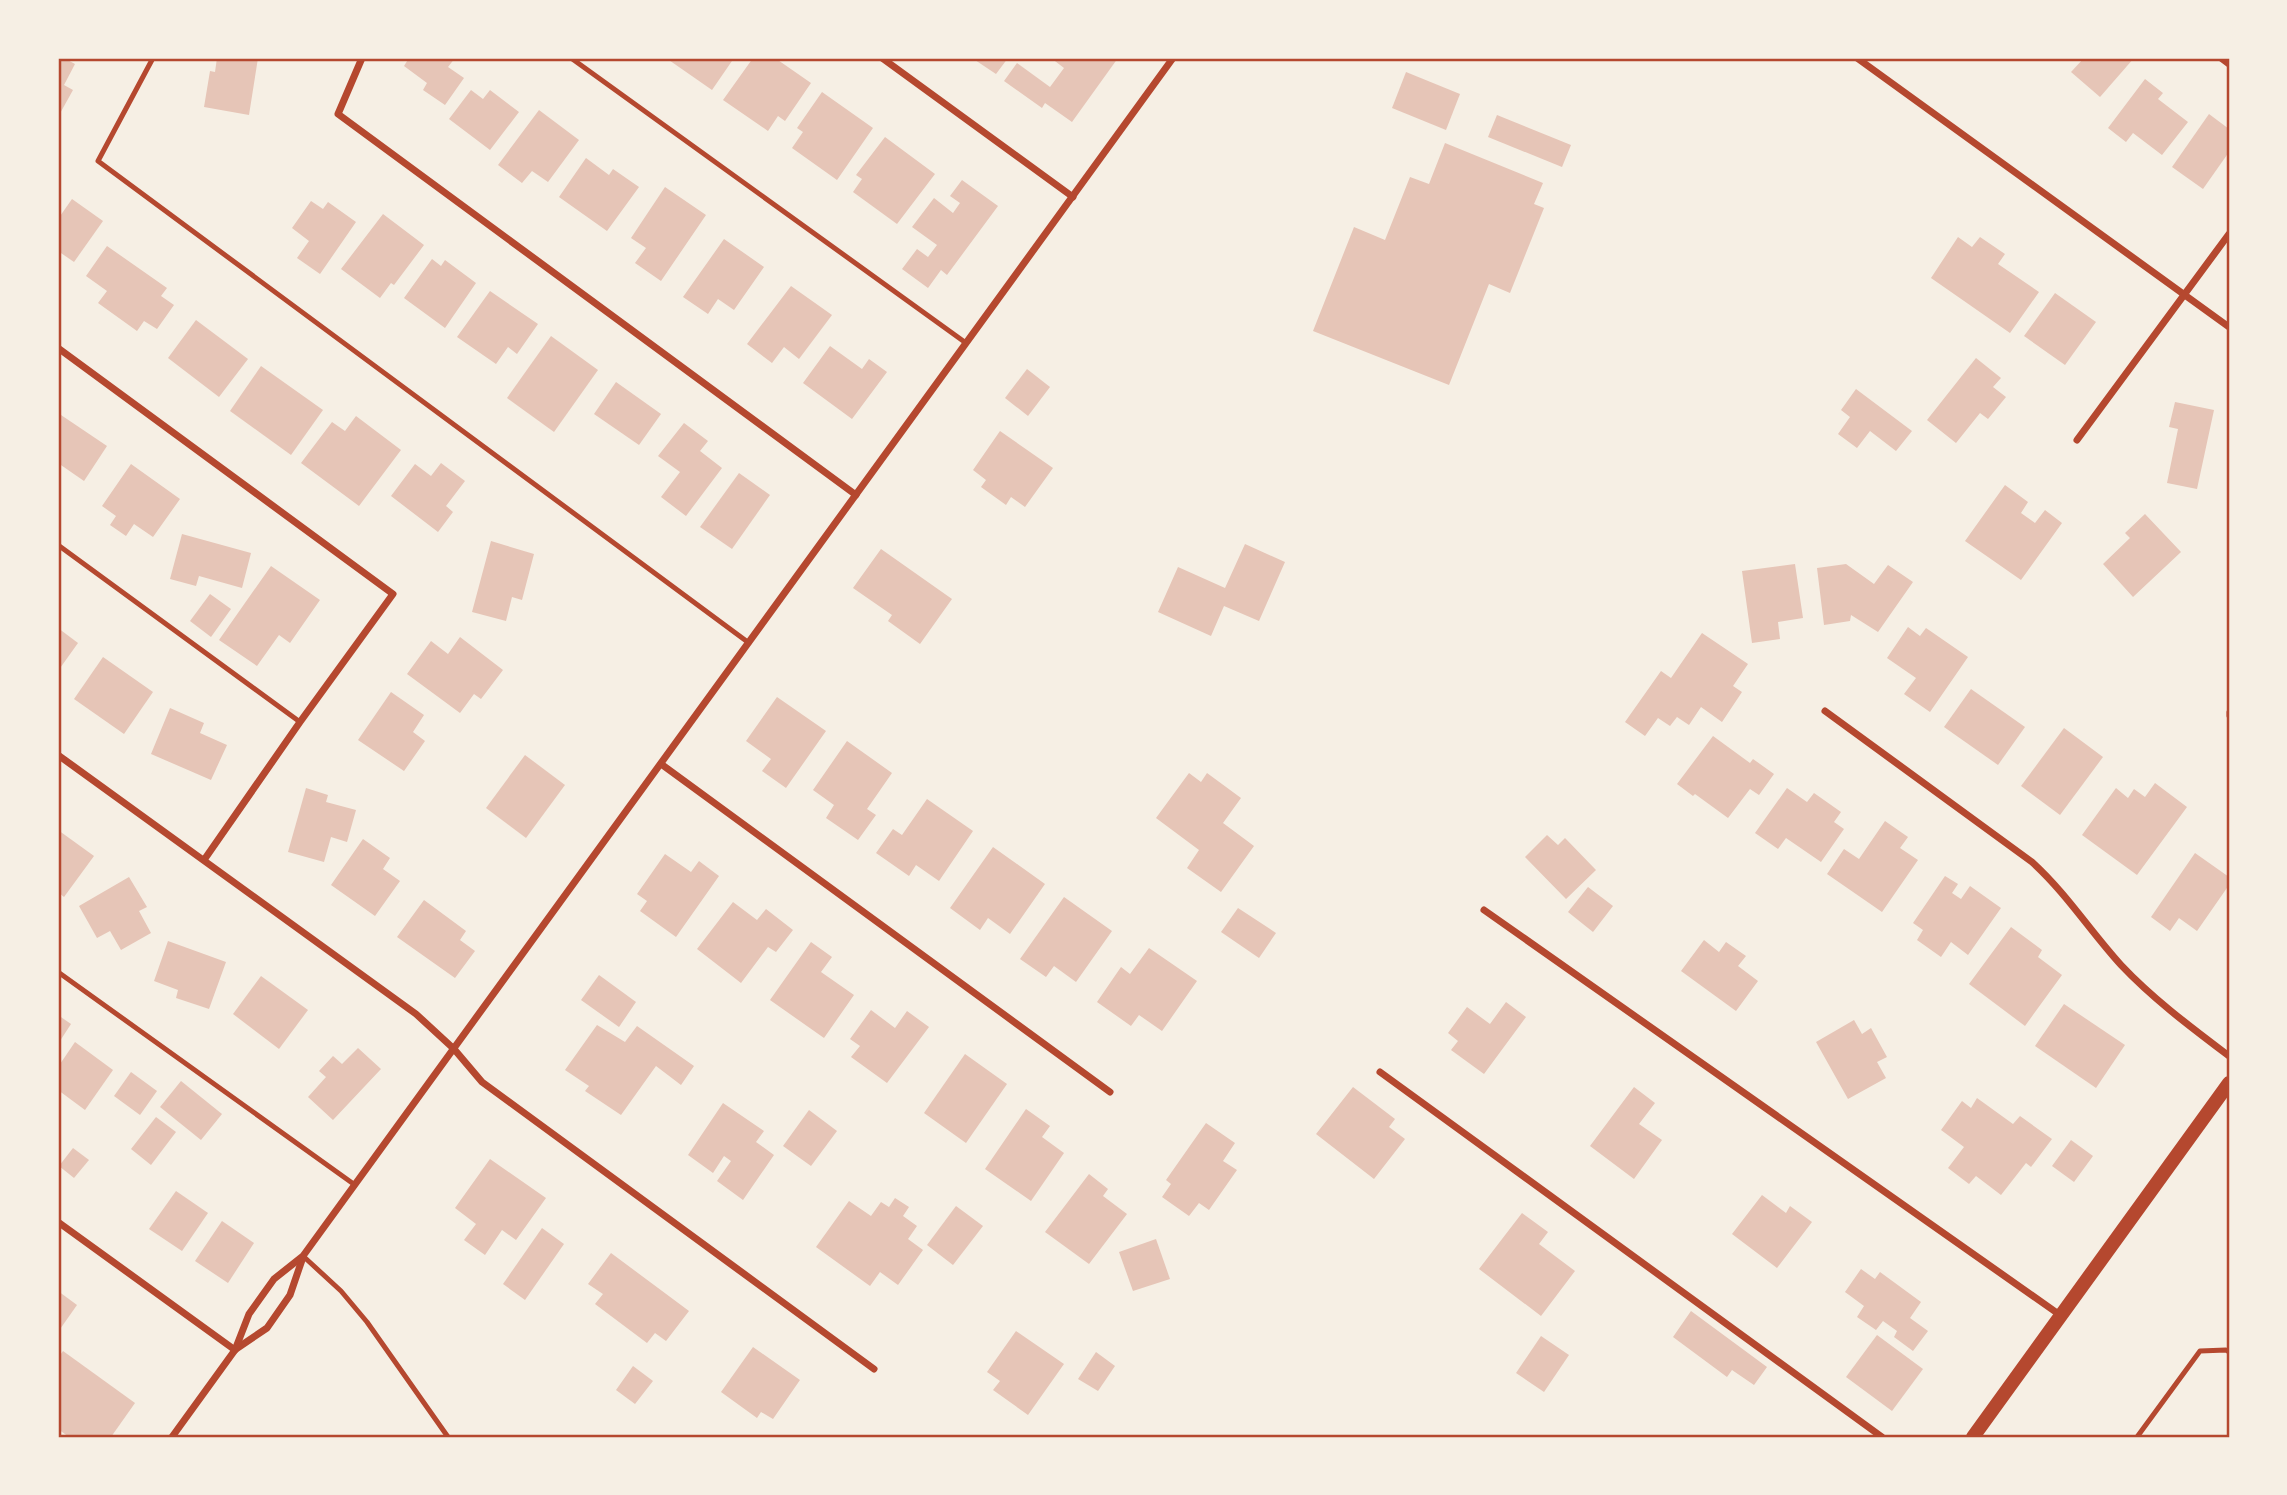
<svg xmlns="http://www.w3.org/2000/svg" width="2287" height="1495" font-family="'Nunito Sans',sans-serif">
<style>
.building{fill:#e6c5b7}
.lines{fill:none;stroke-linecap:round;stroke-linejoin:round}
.service{stroke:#b5482f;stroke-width:5}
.minor{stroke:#b5482f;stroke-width:7}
.secondary{stroke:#b5482f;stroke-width:14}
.neatline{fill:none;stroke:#b5482f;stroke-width:2.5}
</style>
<rect width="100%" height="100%" fill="#f6efe4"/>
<g class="building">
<path d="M58 58H64L75 64 64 85 73 90 58 117Z"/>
<path d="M217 58H258L249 115 204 107 210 71 215 72Z"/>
<path d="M409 58H455L448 67 464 78 445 105 423 90 427 83 404 66Z"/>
<path d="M666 58H734L712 90Z"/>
<path d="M753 58H775L811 83 785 121 778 116 768 131 723 100Z"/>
<path d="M972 58H1008L996 74Z"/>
<path d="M1051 58H1118L1072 122 1045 103 1042 108 1004 81 1017 63 1050 87 1064 68Z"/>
<path d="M2084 58H2134L2100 97 2071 72Z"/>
<path d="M1406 72 1460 94 1446 130 1392 108Z"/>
<path d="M2145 79 2163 93 2158 99 2188 122 2162 155 2133 133 2126 142 2108 128Z"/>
<path d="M471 90 483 99 490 90 519 112 490 150 449 119Z"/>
<path d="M822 92 873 128 837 180 792 148 803 132 797 128Z"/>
<path d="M539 110 579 140 548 182 532 171 522 183 498 165Z"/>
<path d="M2209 114 2229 129V152L2203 189 2172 167Z"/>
<path d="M1497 115 1571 145 1562 167 1488 137Z"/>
<path d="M885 137 935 174 897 224 853 192 862 179 856 175Z"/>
<path d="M1445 143 1543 183 1534 204 1544 208 1510 293 1489 284 1449 385 1313 331 1354 227 1385 240 1410 177 1429 184Z"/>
<path d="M586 158 609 175 613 169 639 187 607 231 559 197Z"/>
<path d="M962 180 998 206 947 275 941 270 928 288 902 269 917 249 928 257 937 245 912 227 934 198 953 213 960 203 950 196Z"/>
<path d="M665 187 706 215 661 281 635 263 646 248 631 238Z"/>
<path d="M72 199 103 221 74 262 58 251V219Z"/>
<path d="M311 201 323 209 328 202 356 222 320 274 297 258 309 241 292 228Z"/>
<path d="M383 214 424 245 394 285 391 283 380 298 341 269Z"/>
<path d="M1958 237 1972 247 1980 237 2005 254 1998 264 2039 292 2010 333 1931 278Z"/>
<path d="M724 239 764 267 734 310 718 299 708 314 683 297Z"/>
<path d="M107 246 167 288 161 296 174 305 157 329 144 321 137 331 98 303 107 291 86 276Z"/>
<path d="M432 259 441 266 445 260 476 283 445 328 404 298Z"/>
<path d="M791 286 832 315 799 359 784 347 772 363 747 344Z"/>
<path d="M490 291 538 324 517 354 508 347 496 364 457 337Z"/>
<path d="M2055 293 2096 322 2065 365 2024 336Z"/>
<path d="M196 320 248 359 219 397 168 358Z"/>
<path d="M551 336 598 370 554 432 507 398Z"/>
<path d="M830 346 862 369 869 359 887 372 852 419 803 383Z"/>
<path d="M1976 358 2001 378 1993 387 2006 397 1988 419 1980 413 1956 443 1927 420Z"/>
<path d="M261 366 323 410 291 455 230 411Z"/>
<path d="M1027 369 1050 387 1028 416 1005 398Z"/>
<path d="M616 382 661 414 639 445 594 414Z"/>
<path d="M1856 389 1912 431 1896 451 1870 431 1857 448 1838 434 1850 417 1841 410Z"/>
<path d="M2175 402 2214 410 2197 489 2167 483 2178 429 2169 427Z"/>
<path d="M58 413 107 446 84 481 58 463Z"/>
<path d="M356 416 401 450 359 506 301 463 332 422 345 431Z"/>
<path d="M684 423 708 441 700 451 722 468 686 516 661 497 680 472 658 456Z"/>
<path d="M1000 431 1053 468 1025 507 1011 497 1006 505 981 487 986 480 973 470Z"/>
<path d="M441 463 465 481 446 506 453 512 438 532 391 496 415 464 431 476Z"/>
<path d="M131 464 180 499 153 537 134 524 126 536 110 525 116 516 102 506Z"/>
<path d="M739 473 770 495 732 549 700 527Z"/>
<path d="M2005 485 2028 502 2021 513 2035 523 2045 510 2062 523 2021 580 1965 541Z"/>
<path d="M2145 514 2181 552 2133 597 2103 564 2130 538 2125 533Z"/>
<path d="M182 534 251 553 242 588 199 576 196 586 170 579Z"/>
<path d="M491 541 534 554 522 600 512 597 506 621 472 612Z"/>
<path d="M1245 544 1285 562 1259 621 1224 606 1211 636 1158 612 1178 567 1225 588Z"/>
<path d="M881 549 952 599 920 644 888 621 892 615 853 588Z"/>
<path d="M1795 564 1803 618 1778 622 1780 639 1752 643 1742 571Z"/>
<path d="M1846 564 1874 584 1888 565 1913 582 1878 632 1851 615 1850 621 1824 625 1817 568Z"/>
<path d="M271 566 320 600 290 643 279 635 257 666 219 640Z"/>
<path d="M210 594 231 609 211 637 190 621Z"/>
<path d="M1908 627 1920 636 1926 628 1968 657 1930 712 1904 694 1916 678 1887 658Z"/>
<path d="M58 628 78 643 58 671Z"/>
<path d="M1702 633 1748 664 1733 686 1742 692 1722 722 1701 707 1689 725 1677 717 1670 726 1658 718 1645 736 1625 722 1661 671 1671 678Z"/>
<path d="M460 637 503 670 481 699 474 694 460 713 407 674 431 641 448 654Z"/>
<path d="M103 657 153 692 124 734 74 699Z"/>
<path d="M1971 689 2025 727 1998 765 1944 727Z"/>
<path d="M391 692 424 715 413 732 425 741 404 771 358 740Z"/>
<path d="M777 697 826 731 786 788 762 771 771 759 746 741Z"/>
<path d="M170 708 204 723 200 733 227 745 211 780 151 754Z"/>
<path d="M2064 728 2103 757 2060 815 2021 786Z"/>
<path d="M1713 736 1750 763 1753 759 1774 774 1759 795 1750 789 1728 818 1695 794 1693 796 1677 784Z"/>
<path d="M847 741 892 773 867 809 876 815 858 840 826 818 834 805 813 790Z"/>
<path d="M525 755 565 785 526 838 486 808Z"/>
<path d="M1189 773 1201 782 1207 773 1241 798 1223 823 1254 846 1221 892 1187 868 1199 850 1156 818Z"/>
<path d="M2155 783 2187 807 2137 875 2082 835 2116 788 2128 798 2134 789 2145 797Z"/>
<path d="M306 788 328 795 326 802 356 810 347 842 331 837 324 862 288 852Z"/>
<path d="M1787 788 1807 802 1814 793 1841 812 1834 822 1844 829 1821 862 1786 838 1778 849 1755 833Z"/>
<path d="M927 799 973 831 939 881 916 865 909 876 876 853 893 829 902 835Z"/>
<path d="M1885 821 1908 837 1900 848 1918 860 1882 912 1827 874 1844 849 1859 859Z"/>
<path d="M58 830 94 856 64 897 58 892Z"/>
<path d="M1547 835 1558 845 1565 838 1596 870 1566 899 1525 857Z"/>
<path d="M363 839 390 858 383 869 400 881 375 916 331 885Z"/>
<path d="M993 847 1045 884 1010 934 988 918 980 930 950 908Z"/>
<path d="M2195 853 2229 877V885L2197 931 2179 918 2170 931 2151 917Z"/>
<path d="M665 854 691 872 699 861 719 876 676 937 640 911 647 901 637 894Z"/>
<path d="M1945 876 1958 884 1952 893 1961 899 1970 886 2001 908 1968 955 1951 942 1941 957 1917 940 1923 930 1913 923Z"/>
<path d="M129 877 147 907 139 911 151 933 121 950 110 931 97 938 79 906Z"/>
<path d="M1588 887 1613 906 1593 932 1568 912Z"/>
<path d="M1064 897 1112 931 1076 982 1054 966 1046 977 1020 959Z"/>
<path d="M424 900 466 931 460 940 475 951 455 978 397 937Z"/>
<path d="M733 902 757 920 766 909 793 930 776 952 768 947 741 983 697 949Z"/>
<path d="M1238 908 1276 933 1259 958 1221 932Z"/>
<path d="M2011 927 2042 950 2038 957 2062 975 2025 1026 1969 984Z"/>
<path d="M1704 940 1719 952 1726 942 1746 956 1738 966 1758 981 1736 1011 1681 971Z"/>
<path d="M168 941 226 962 209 1009 176 998 178 990 154 981Z"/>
<path d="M811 942 832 957 821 972 854 995 824 1038 770 1000Z"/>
<path d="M1149 948 1197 981 1162 1031 1139 1015 1131 1026 1097 1002 1121 967 1130 974Z"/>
<path d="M599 975 636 1002 619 1027 581 1000Z"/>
<path d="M261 976 308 1010 279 1049 233 1014Z"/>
<path d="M1506 1002 1526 1017 1484 1074 1451 1050 1458 1041 1448 1033 1467 1007 1490 1024Z"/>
<path d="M2064 1004 2125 1045 2096 1088 2035 1046Z"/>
<path d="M871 1010 895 1028 907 1011 929 1027 887 1083 851 1057 860 1046 850 1039Z"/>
<path d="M58 1015 71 1024 58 1044Z"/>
<path d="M1854 1020 1862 1034 1871 1028 1887 1057 1877 1062 1886 1078 1848 1099 1816 1042Z"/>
<path d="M597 1025 625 1042 637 1026 694 1066 681 1085 656 1066 621 1115 585 1091 589 1086 565 1070Z"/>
<path d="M75 1042 113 1070 85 1110 58 1090V1067Z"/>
<path d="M358 1048 381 1069 333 1120 308 1097 326 1077 319 1071 333 1056 342 1064Z"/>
<path d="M965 1054 1007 1084 966 1143 924 1113Z"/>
<path d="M131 1072 157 1091 140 1115 114 1096Z"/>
<path d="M181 1081 222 1114 201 1140 160 1107Z"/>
<path d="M1353 1087 1395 1119 1389 1127 1405 1139 1374 1179 1316 1134Z"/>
<path d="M1634 1087 1655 1103 1639 1124 1662 1140 1634 1179 1590 1146Z"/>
<path d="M1977 1098 2013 1124 2020 1116 2052 1139 2031 1167 2026 1163 2001 1195 1976 1176 1969 1184 1948 1168 1964 1147 1941 1130 1962 1101 1971 1108Z"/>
<path d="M723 1103 764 1131 756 1142 774 1155 743 1200 717 1181 731 1161 724 1156 713 1173 688 1155Z"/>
<path d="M1026 1109 1050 1126 1042 1137 1064 1153 1031 1201 985 1169Z"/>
<path d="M809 1110 837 1131 811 1166 783 1146Z"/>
<path d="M156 1117 176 1132 151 1165 131 1149Z"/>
<path d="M1206 1123 1235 1143 1223 1161 1237 1170 1209 1210 1199 1203 1189 1216 1162 1197 1171 1184 1166 1180Z"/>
<path d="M2071 1140 2093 1156 2074 1182 2052 1166Z"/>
<path d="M73 1148 89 1160 74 1178 59 1166Z"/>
<path d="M490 1159 546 1198 516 1240 502 1230 485 1255 464 1240 476 1224 455 1208Z"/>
<path d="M1089 1174 1108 1189 1103 1196 1127 1214 1089 1264 1045 1232Z"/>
<path d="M176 1191 208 1213 182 1251 149 1229Z"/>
<path d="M1762 1195 1786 1213 1790 1206 1812 1222 1777 1268 1732 1234Z"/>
<path d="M895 1198 909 1207 903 1216 917 1226 908 1239 923 1250 898 1285 880 1272 870 1286 816 1247 849 1201 871 1216 881 1202 889 1207Z"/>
<path d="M956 1206 983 1226 953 1265 927 1245Z"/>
<path d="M1522 1213 1548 1232 1539 1244 1575 1271 1541 1316 1479 1269Z"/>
<path d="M222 1221 254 1243 228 1283 195 1261Z"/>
<path d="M542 1228 564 1244 525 1300 503 1284Z"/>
<path d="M1156 1239 1170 1279 1133 1291 1119 1252Z"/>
<path d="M611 1253 689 1311 666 1341 655 1333 647 1343 595 1304 603 1294 588 1284Z"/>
<path d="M1861 1269 1875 1279 1880 1272 1921 1302 1910 1318 1928 1331 1913 1351 1894 1337 1897 1331 1883 1321 1876 1330 1857 1317 1864 1306 1845 1292Z"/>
<path d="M58 1291 77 1305 58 1332Z"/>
<path d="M1691 1311 1767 1367 1754 1385 1732 1370 1727 1377 1673 1337Z"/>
<path d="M1016 1331 1064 1364 1028 1415 993 1390 1000 1381 987 1372Z"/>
<path d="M1877 1335 1923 1369 1892 1411 1846 1377Z"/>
<path d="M1541 1336 1569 1355 1544 1392 1516 1373Z"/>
<path d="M753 1347 800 1380 773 1419 761 1412 757 1418 721 1392Z"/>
<path d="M63 1351 135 1403 111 1437H69L58 1429V1358Z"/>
<path d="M1096 1352 1115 1366 1098 1391 1078 1379Z"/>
<path d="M633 1366 653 1381 635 1404 616 1390Z"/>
</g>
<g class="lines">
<g class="service">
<path d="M153 58 98 161 749 643"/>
<path d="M571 58 966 343"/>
<path d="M58 545 300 722"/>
<path d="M2229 712V716"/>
<path d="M58 972 355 1185"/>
<path d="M303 1256 341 1291 367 1322 448 1437"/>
<path d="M2137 1437 2200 1351 2226 1350 2229 1352"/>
</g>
<g class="minor">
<path d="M362 58 338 114 856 495"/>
<path d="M882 58 1073 197"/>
<path d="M1857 58 2229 327"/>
<path d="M2221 58 2229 64"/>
<path d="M58 348 393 594 300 722 204 860"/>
<path d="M2077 440 2229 234"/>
<path d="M1825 711 2032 862C2067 894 2090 931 2121 965 2153 999 2192 1028 2229 1056"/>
<path d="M58 755 416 1014 454 1049 482 1082 874 1369"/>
<path d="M661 764 1110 1092"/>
<path d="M1484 910 2060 1315"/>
<path d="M1380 1072 1882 1437"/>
<path d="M58 1222 235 1350"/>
<path d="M236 1349 267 1328 290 1295 303 1257"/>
<path d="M172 1437 235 1350 249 1314 274 1279 303 1256 1173 58"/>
</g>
<path class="secondary" d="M1973 1437 2229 1083"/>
</g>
<rect width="2287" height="1495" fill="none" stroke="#f6efe4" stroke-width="119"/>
<rect x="60" y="60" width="2168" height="1376" class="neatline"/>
</svg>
